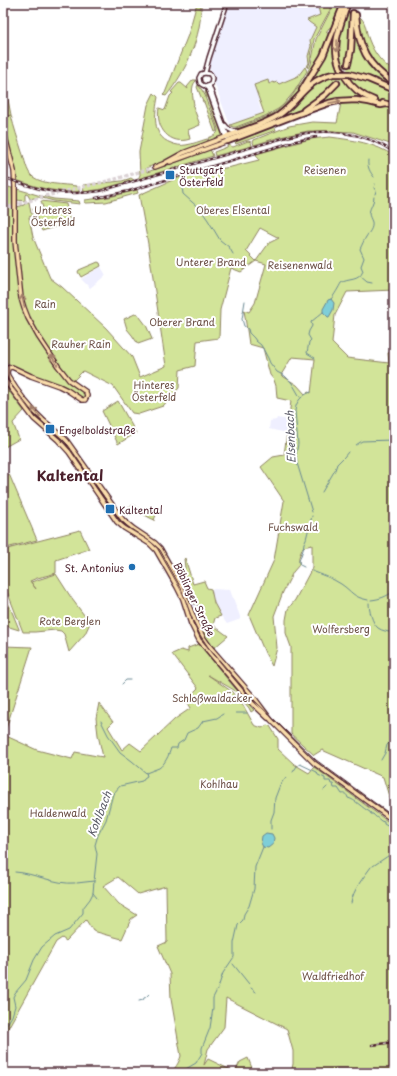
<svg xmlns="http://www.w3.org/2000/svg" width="397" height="1076" font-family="'Playpen Sans',sans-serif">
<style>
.built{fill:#efefff}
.green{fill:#d2e499;stroke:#8e8262;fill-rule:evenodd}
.water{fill:#7eced8;stroke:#698893}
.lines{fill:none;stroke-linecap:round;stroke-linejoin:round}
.stream{stroke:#698893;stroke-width:1}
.major-tunnel{stroke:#dbd2d5;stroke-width:3.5;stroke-dasharray:3.5 2;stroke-linecap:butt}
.highway-tunnel{stroke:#dbd2d5;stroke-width:4.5;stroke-dasharray:4.5 2;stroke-linecap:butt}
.minor-casing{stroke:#4a1f2b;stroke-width:6}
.major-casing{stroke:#4a1f2b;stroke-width:6}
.highway-casing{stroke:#4a1f2b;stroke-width:8}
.minor{stroke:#fff;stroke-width:3}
.major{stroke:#faddab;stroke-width:3.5}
.highway{stroke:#faddab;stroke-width:4.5}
.tram{stroke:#4a1f2b;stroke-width:1}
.rail-casing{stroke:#4a1f2b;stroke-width:2.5}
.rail{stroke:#fff;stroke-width:1;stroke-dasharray:3;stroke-linecap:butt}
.highway-bridge-casing{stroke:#4a1f2b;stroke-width:8;stroke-linecap:butt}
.highway-bridge{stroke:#faddab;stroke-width:4.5}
.oneway{stroke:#a27e6b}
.poi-dot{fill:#1f6fb2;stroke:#fff;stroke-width:1.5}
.labels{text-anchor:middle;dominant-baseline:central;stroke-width:4;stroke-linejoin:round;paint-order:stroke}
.poi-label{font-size:10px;fill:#4a1f2b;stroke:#fff;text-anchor:start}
.park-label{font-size:10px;fill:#6c5046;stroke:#fff}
.street-label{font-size:10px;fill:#4a1f2b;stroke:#fff}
.water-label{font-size:11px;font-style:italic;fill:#5c5c68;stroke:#fff}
.district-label{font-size:14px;font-weight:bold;fill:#4a1f2b;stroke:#fff}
</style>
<rect width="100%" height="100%" fill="#fff"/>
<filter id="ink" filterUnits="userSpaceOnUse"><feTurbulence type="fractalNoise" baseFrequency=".025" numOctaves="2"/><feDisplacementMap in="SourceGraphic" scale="8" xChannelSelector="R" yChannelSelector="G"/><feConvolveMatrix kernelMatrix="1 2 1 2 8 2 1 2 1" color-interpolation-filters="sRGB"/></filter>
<g filter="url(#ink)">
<g class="built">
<path d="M229 3H316L320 15 307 20 308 22 316 27 310 40 311 46 307 56 308 63 297 76 278 84 281 92 258 101 262 113 230 125 215 85 211 70 207 69Z"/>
<path d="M101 267 106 275 90 288 81 279Z"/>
<path d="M277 418 289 420 287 433 269 429 270 421 276 420Z"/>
<path d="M211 589 230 590 241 619 227 624 221 616 215 607Z"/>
<path d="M193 601 194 604 197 603 204 624 200 627 190 602Z"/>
</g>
<g class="green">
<path d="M197 3 201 4C202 36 186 72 166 96L163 95 165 93 188 35Z"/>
<path d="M317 3H324L331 8 314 39 310 62 308 68 307 66 309 63 308 56 311 46 310 40 316 27 309 22 307 20 320 15Z"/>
<path d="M338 3 340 4 341 7 333 27 329 28 326 32 329 34 328 43 304 84 293 100 279 113 271 117 239 130H232L236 128 268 116 278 110 289 100 306 76 311 64 316 39 333 6Z"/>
<path d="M347 11 351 13C354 22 355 31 358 40 363 60 377 75 394 85V88C377 80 362 75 344 72 342 67 340 61 339 56 336 40 342 26 347 11Z"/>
<path d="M358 15C367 22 365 30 369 40 374 53 382 64 394 71V82C389 78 384 74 379 70 363 56 361 35 358 15Z"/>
<path d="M340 16C339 25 334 33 334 42 335 52 338 62 340 71H333V73L304 89Z"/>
<path d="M305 67 307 71 294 92 283 105 278 109 265 116 236 127H233L230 125 264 113 254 85 268 80 269 84 273 82 274 83 277 82 279 84 298 76Z"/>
<path d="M3 74 11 115 4 117 11 115C14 128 18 139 22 152 25 159 26 172 33 177 44 185 63 184 76 186L79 188V192C54 192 39 188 16 180L3 120Z"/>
<path d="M329 76H342C348 87 358 94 369 100L353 99 307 110 314 103C289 118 261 126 234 136L269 122 311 85Z"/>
<path d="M351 76 355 77 394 91V104C383 103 369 99 360 91 355 87 351 81 346 77H351Z"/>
<path d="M193 80H196V81C190 86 193 98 194 105L193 106 200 125 188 130 190 139C170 146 155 128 159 108L165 110 170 96 173 93 171 92 179 83H181L188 89 187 87Z"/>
<path d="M198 85 202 90 206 97H205L216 126 217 131 215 132 204 102H203L197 87Z"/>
<path d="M207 90 223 133 222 137 209 142 208 138C213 136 218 135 218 129L205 92Z"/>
<path d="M154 93 158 97C155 113 151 136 171 143 176 145 181 146 186 145 193 144 200 141 207 139L208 142 178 153 168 160 146 168 147 172 183 160 210 149 213 156 138 179 140 175 139 152 148 105Z"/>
<path d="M353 102 394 109V147L390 144 353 132 328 131H308L280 137 254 145 253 142 254 140 289 126 312 122 337 123 341 103Z"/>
<path d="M274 125 276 130 236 144 235 143 234 140Z"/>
<path d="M330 137C353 140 375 143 394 156V290L347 292 335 315 332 343 347 358 389 363 388 353 394 352V361L390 363 391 364 394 362V805L391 803 383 777 322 750 314 755 291 734V647L286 633V620L288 609 295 600 312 568V545L303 547 299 557V565L293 572 283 592 274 616 277 648 272 666 265 653 249 615 274 560 284 501 261 467 273 457 284 455 291 401 277 398 276 386 274 380 270 375 263 348 249 344 244 310 249 312 255 303 266 264 256 261 241 272 231 268 220 310 219 338 197 341 195 366 180 370 179 388 163 406 139 414 132 413 113 386 83 371 71 383 85 393 84 397 83 398 3 361V201L5 186 12 188 13 238H17V207L24 205 25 203 29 202 31 213 34 215 29 217 33 237 50 278 62 287 106 328 132 357 140 377 166 366 148 244 139 195 175 179 194 173 231 167 259 160 256 154 310 139ZM260 228 279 238 269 243 256 261 246 251ZM292 357 315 359 311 393 308 392 305 394 297 385 281 375Z"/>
<path d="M248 141 251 142 252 146 215 156 214 152 227 147 228 145 233 147Z"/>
<path d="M131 178 134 180 102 189 84 192 83 185 122 181Z"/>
<path d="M17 189 41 196 54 199 79 201 80 204 54 201 38 197 30 199 28 195 26 194 25 195V201L17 200Z"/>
<path d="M137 190 138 193 106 202 87 203H85V200L109 197Z"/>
<path d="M41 201 66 204 70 222 42 231 33 209 43 208Z"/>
<path d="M98 262 100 263 101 266 81 277 78 272 79 270Z"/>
<path d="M137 313 146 325 152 339 138 344 132 335 127 329 124 319Z"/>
<path d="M3 383 24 411 13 423 19 439 3 448Z"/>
<path d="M118 401 136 433 118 444 102 411Z"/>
<path d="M9 474 37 540 10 547 3 550V481Z"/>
<path d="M134 505 145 513 148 509 156 515 154 520H155C146 517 142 511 131 512L128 507Z"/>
<path d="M80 530 89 549 56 560V573C48 576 37 577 30 581L36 589 31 582 56 574 72 599 90 623 85 634 69 652 64 634 61 631 55 630 35 632H23L3 581V551L11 548Z"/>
<path d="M185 558 193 584 204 581 207 588 211 589 214 603 221 616 215 618 213 625 228 636 214 648 205 636 200 627 204 624 197 604H194L193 601 190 602 181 580 185 578 182 572 185 568 184 559Z"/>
<path d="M3 590 19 629V630L3 625Z"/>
<path d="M199 644 229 681 253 709 254 710 251 712 249 708 234 690 208 675 231 691 243 705 254 725 262 728 267 725 270 726 278 739V749L294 764 309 773 314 767 394 826V1073H353L351 1068H335V1073H291L293 1064V1051L287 1029 226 998 224 1027 208 1049 204 1065 208 1059 235 1072 240 1062 248 1058 254 1073H169C175 1070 179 1062 181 1056L171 999 170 974 158 946 167 942 166 886 138 894 118 877 103 886 119 904 137 915 131 919 122 939 93 931 86 920 66 941 62 938 56 942 3 1037V646L32 647 4 735 37 750 72 759 75 752 103 757 98 735 96 718 99 703 113 722 108 727 122 750 130 743 141 751 175 719 191 708 186 700 198 688 172 654 181 650 188 652V648Z"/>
</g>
<g class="water">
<path d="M331 299 334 303 333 310 329 317H328L323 312V309L328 300Z"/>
<path d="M266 833 272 834 274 838 273 844 268 848 263 847 261 843 262 836Z"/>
</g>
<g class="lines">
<g class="stream">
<path d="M368 160C367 167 370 172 374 177"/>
<path d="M375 184 374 188 376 191 375 194"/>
<path d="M182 186 183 194 201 210 208 220 220 240 229 247 233 254"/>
<path d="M240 263 244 267"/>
<path d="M360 276 367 282 372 283"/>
<path d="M331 299C334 296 339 287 341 283 348 278 359 282 363 271L361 266 364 258 360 249C362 245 364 240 366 237 369 232 373 229 372 222 371 219 369 216 369 213 370 207 374 203 374 197"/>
<path d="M245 301 242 319 244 326 248 329 249 333 254 338 256 341 261 345 268 358 270 363 277 372 285 376 292 383 300 397"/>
<path d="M315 358 307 353 309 342 311 340 308 335 309 331 312 326 311 322 323 312"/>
<path d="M311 392C302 395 296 401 295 411L298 444 296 455 297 463 312 512"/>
<path d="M356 445 362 441 392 440 394 438"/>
<path d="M322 492 335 470 337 464 344 457 348 452"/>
<path d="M304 567 300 565 299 561 303 550 304 543 306 539 312 516"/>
<path d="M312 571C322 575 332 578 341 584 353 592 352 597 368 600"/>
<path d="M371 600C380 599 386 597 394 591"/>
<path d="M369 603C369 610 372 623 378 628 382 631 389 632 394 633"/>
<path d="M122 684 126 680H130"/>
<path d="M236 713H247"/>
<path d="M101 721 108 735 120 752 132 761 146 773"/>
<path d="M381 760 385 753 387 745 391 741 394 731"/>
<path d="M293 772 297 766 300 764 317 772 318 775 325 778V781H330L331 784H333L334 788H338L342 794C346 793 347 795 348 798 356 800 362 808 370 812L371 814H373C375 817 378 818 381 821L384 822V824L394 830"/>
<path d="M324 790 327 787"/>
<path d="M271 829V820L274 812 275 798 280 785 286 777"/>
<path d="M373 866 394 852"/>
<path d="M15 872C35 873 55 885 75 883"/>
<path d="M4 875 6 874"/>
<path d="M77 883 94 881"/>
<path d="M93 893 97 898"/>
<path d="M351 903C353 890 363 878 371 867"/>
<path d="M233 964 249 984"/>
<path d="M218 988 223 973 234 957V943L238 925 243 920 244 914 249 906 254 889 255 867 263 847"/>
<path d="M251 988 256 992"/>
<path d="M139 1001 143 1000 144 998 146 997 149 994"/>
<path d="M3 1031 12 1016 15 1006 13 997 15 993 26 980 34 960 42 947 55 936 69 930 83 913V908L90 899 93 893 94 881 97 854 95 845 98 835 106 820 113 794 120 786 142 781 144 778 147 776 146 773C150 771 155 770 159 768 165 764 169 755 171 748H177L178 744 184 740 187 733 198 728 203 721 217 718 223 714"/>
<path d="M179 1073 196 1063 202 1053V1048L210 1028 213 1008V998L217 990"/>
</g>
<path class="major-tunnel" d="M3 209 41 197 116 179 155 167"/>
<g class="highway-tunnel">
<path d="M355 3 356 15"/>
<path d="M337 83 348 64"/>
</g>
<g class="minor-casing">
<g id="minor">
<path d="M205 73 210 74 212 78 211 84C208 87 204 87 200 83L199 78 201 74 205 73 209 58 227 3"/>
<path d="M209 85 228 137"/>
<path d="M205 86 208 89 226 138"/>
<path d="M225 125C228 129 231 132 236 131"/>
</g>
</g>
<g class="major-casing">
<g id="major">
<path d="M3 129 14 171 15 187V241L21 298 24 308 28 318 38 336 58 366 69 380 86 392 87 396 85 400H82L67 390 59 386 31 376 12 367 8 368 7 373 8 376C17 391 30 408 43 420 51 427 60 433 67 441L123 520 134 529 155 543 160 548 181 586 195 621 203 637 210 647 256 700 271 720 314 763 394 821"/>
<path d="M170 162 228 141"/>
<path d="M155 167 163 164 183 153 228 136"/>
<path d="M3 170V171"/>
<path d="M3 378 34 419 58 440 69 452 117 522 124 528 150 544 156 550 177 587 183 599 191 624 199 640 250 701 268 718"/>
</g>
</g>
<g class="highway-casing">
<g id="highway">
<path d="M346 8C343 18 339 28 337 38 332 65 349 91 374 100"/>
<path d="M356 15C358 46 367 66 394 83"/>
<path d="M348 64 351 50 353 13"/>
<path d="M350 74 368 79 394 90"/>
<path d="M302 90 323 56 343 6"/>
<path d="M383 103 394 106"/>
<path d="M304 110 325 95 337 83"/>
<path d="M228 136C243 131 267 123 279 115 300 100 305 81 333 74"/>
<path d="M228 141 298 114 329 103 338 101 356 100 369 102 381 105 386 104"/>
</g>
</g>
<use href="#minor" class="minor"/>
<use href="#major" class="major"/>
<use href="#highway" class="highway"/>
<g class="tram">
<path d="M3 148 6 170 3 196"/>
<path d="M3 369 10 383 34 414 68 445 119 519 128 527 151 542 160 550 181 588 193 621 200 635 208 647 253 699 316 760 394 817"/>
</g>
<g class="rail-casing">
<g id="rail">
<path d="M3 177C38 190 62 197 100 191L287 137C324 127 362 131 394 152"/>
<path d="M96 198 129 191 296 141 316 137"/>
<path d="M372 1045 394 1042"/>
</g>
</g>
<use href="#rail" class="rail"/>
<g class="highway-bridge-casing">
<path id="highway-bridge" d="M333 74H350"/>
</g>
<use href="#highway-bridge" class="highway-bridge"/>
</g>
<defs><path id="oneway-shaft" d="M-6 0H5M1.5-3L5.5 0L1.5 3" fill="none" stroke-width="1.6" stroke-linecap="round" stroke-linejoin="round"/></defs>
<g class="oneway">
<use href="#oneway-shaft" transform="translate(337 46) rotate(92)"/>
<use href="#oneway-shaft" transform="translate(335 102) rotate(-10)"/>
<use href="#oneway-shaft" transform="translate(23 301) rotate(-102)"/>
<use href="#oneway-shaft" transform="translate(54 360) rotate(-123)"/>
<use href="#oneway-shaft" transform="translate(36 412) rotate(-132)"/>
</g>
</g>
<g class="poi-dot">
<rect x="165" y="170" width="10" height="10" rx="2"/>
<rect x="45" y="424" width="10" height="10" rx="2"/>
<rect x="105" y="504" width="10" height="10" rx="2"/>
<circle cx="132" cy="567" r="4"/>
</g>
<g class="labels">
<g class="poi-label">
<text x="179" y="169">Stuttgart<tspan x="179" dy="12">Österfeld</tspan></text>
<text x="59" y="429">Engelboldstraße</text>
<text x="119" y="509">Kaltental</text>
<text x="124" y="567" text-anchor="end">St. Antonius</text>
</g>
<g class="park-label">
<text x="325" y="169">Reisenen</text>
<text x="53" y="209">Unteres<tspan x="53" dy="12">Österfeld</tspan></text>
<text x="233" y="209">Oberes Elsental</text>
<text x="211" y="261">Unterer Brand</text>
<text x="300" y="264">Reisenenwald</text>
<text x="45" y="303">Rain</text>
<text x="182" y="321">Oberer Brand</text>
<text x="81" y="343">Rauher Rain</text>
<text x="154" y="384">Hinteres<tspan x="154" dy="12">Österfeld</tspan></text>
<text x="293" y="526">Fuchswald</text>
<text x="70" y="620">Rote Berglen</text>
<text x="341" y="628">Wolfersberg</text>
<text x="212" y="697">Schloßwaldäcker</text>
<text x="219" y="783">Kohlhau</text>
<text x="58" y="812">Haldenwald</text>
<text x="333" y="975">Waldfriedhof</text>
</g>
<g class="street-label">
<text transform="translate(195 599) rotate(64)">Böblinger Straße</text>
</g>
<g class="water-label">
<text transform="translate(290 437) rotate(-92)">Elsenbach</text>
<text transform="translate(99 814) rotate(-69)">Kohlbach</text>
</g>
<g class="district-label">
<text x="70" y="475">Kaltental</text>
</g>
</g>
<rect width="397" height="1076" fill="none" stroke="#fff" stroke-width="16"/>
<rect x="8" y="8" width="381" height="1060" fill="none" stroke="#4a1f2b" stroke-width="1.5" filter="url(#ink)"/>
</svg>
